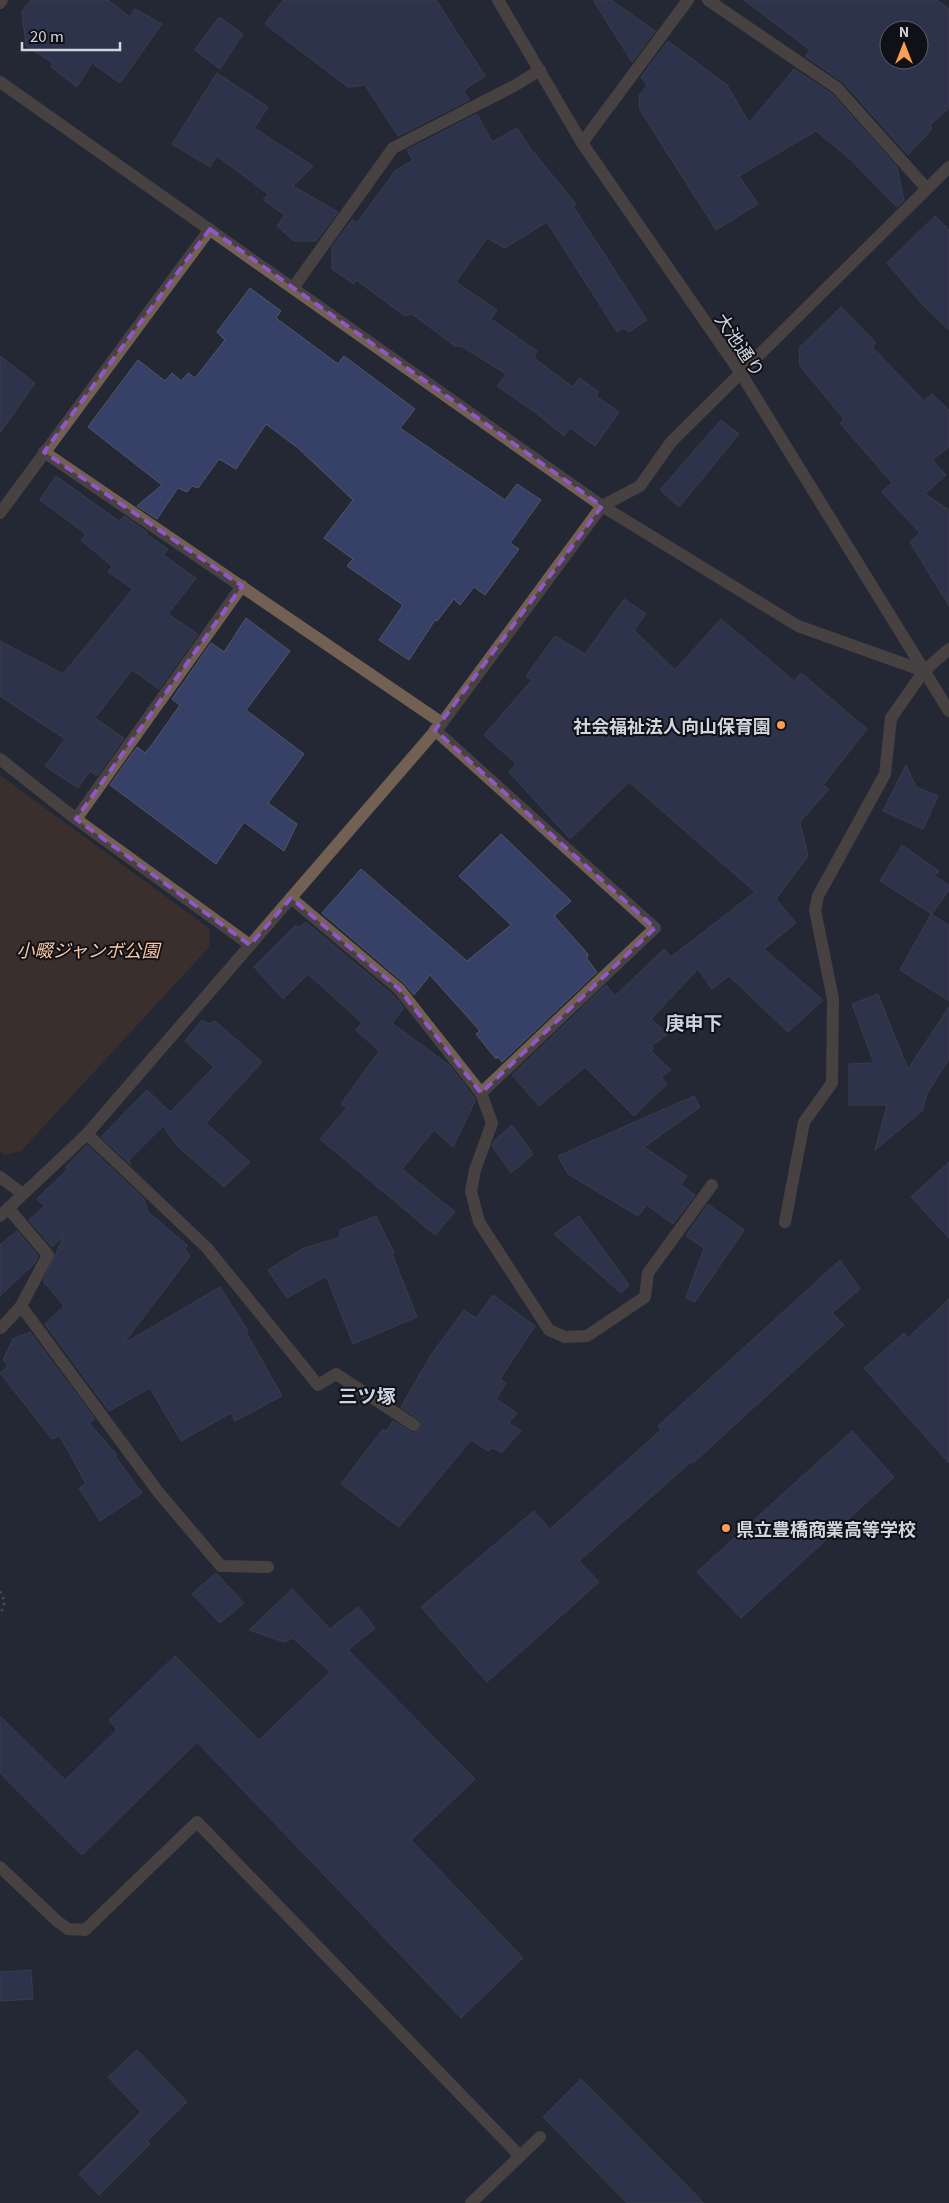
<svg xmlns="http://www.w3.org/2000/svg" width="949" height="2203" font-family="Georgia,'Noto Sans JP',serif">
<style>
.green{fill:#543925}
.building{fill:#374067;stroke:#525665;fill-rule:evenodd}
.lines{fill:none;stroke-linecap:round;stroke-linejoin:round}
.path{stroke:#696d78;stroke-width:3;stroke-dasharray:2.5 4;stroke-linecap:butt}
.minor{stroke:#726053;stroke-width:12}
.marked{fill:none;stroke:#9156c7;stroke-width:4;stroke-dasharray:10 6;stroke-linejoin:round}
.poi-dot{fill:#fc9d53;stroke:#0f1117;stroke-width:2}
.labels{text-anchor:middle;dominant-baseline:central;stroke-width:4;stroke-linejoin:round;paint-order:stroke}
.street-label{font-size:18px;fill:#d2d5de;stroke:#0f1117}
.poi-label{font-size:18px;font-weight:bold;fill:#d2d5de;stroke:#0f1117;text-anchor:end}
.park-label{font-size:18px;font-style:italic;fill:#fdc8a3;stroke:#0f1117}
.neighbourhood-label{font-size:19px;font-weight:bold;fill:#cdd3e4;stroke:#0f1117}
</style>
<rect width="100%" height="100%" fill="#242835"/>
<path class="green" d="M0 775 210 929 209 947 21 1151 4 1155 0 1152Z"/>
<g class="building">
<path d="M31 0H108L130 17 135 9 162 24 120 83 92 63 77 87 51 67 53 63 26 46 22 11Z"/>
<path d="M283 0H436L485 76 464 90 469 100 398 136 365 85 348 87 265 24Z"/>
<path d="M593 0H611L655 31 632 62Z"/>
<path d="M744 0H937L949 9V108L930 125 932 129 908 155 843 82 805 56 810 50ZM889 30H919V60H889Z"/>
<path d="M219 17 243 34 220 69 195 50Z"/>
<path d="M668 41 727 85 749 123 794 69 832 94 897 167 904 200 897 207 850 159 816 131 739 176 758 204 716 230 640 110 639 95 647 86 641 77Z"/>
<path d="M217 73 268 107 254 128 313 166 293 186 338 212 316 241H294L277 226 285 215 263 200 268 194 217 156 210 167 172 144Z"/>
<path d="M477 114 492 142 517 128 530 148 576 204 573 206 647 320 629 332 623 328 617 332 547 222 505 248 487 238 456 282 497 310 491 319 537 351 534 358 573 387 579 378 599 392 596 396 619 412 595 446 570 428 564 436 536 413 497 386 506 374 461 346H455L412 314 405 316 356 280 354 284 332 269V247L352 220 357 223 395 171 413 160 407 150Z"/>
<path d="M935 216 949 230V330L922 304 887 263Z"/>
<path d="M250 288 281 311 276 318 338 364 344 356 415 409 400 428 505 500 517 484 541 500 510 543 519 549 485 595 474 587 460 605 454 599 437 621 435 620 409 660 379 640 403 605 347 566 353 559 324 538 353 500 298 448 266 424 236 469 219 459 198 488 192 486 187 492 178 488 157 519 137 506 162 485 88 427 138 360 165 381 172 373 181 381 188 373 195 378 225 340 217 332Z"/>
<path d="M841 307 876 343 872 347 924 401 932 394 949 410V447L932 460 946 475 925 494 949 510V606L910 542 920 533 882 492 892 483 840 423 844 419 800 366 799 348Z"/>
<path d="M0 356 35 383 0 433Z"/>
<path d="M721 420 739 434 679 507 660 490Z"/>
<path d="M56 476 119 521 124 516 147 532 146 534 168 549 163 555 196 578 168 614 198 634 159 689 132 670 95 718 124 738 97 776 90 771 78 788 45 766 65 739 0 696V641L63 674 133 589 108 572 112 566 81 540 86 534 40 500Z"/>
<path d="M624 599 646 614 634 630 675 670 721 619 794 681 801 673 867 729 823 785 829 789 800 822 808 856 776 899 796 923 764 949 823 1000 788 1032 729 976 712 989 698 969 651 1019 668 1034 651 1046 653 1048 651 1051 671 1070 661 1077 667 1084 634 1116 585 1067 539 1106 512 1075 606 985 615 996 664 949 671 957 755 892 629 782 570 839 509 772 516 764 484 735 532 680 526 676 555 636 585 654Z"/>
<path d="M246 618 290 651 246 710 304 754 268 803 297 824 284 851 244 822 216 864 110 785 137 747 145 753 151 746 180 705 172 699 211 643 224 652Z"/>
<path d="M906 765 916 787 938 796 923 829 883 811Z"/>
<path d="M501 834 571 901 554 916 588 954 587 959 597 972 502 1062 497 1056 496 1059 476 1034 480 1031 430 975 414 995 404 983 322 913 361 869 467 961 511 925 459 876Z"/>
<path d="M902 845 939 871 935 876 949 885V890L932 914 880 881Z"/>
<path d="M931 914 949 925V1001L900 970Z"/>
<path d="M306 922 393 995 404 1008 392 1023 449 1065 474 1097 475 1101 453 1147 434 1130 402 1169 455 1212 435 1235 320 1139 347 1108 341 1104 379 1051 356 1030 362 1023 308 974 283 999 254 967 296 925 298 928Z"/>
<path d="M878 994 908 1069 949 1007V1059L927 1094 922 1111 875 1150 887 1105H849V1064L874 1063 852 1004Z"/>
<path d="M202 1020 209 1024 215 1021 262 1062 206 1123 250 1162 224 1187 177 1146 163 1126 129 1160 131 1165 101 1137 147 1090 170 1112 214 1067 185 1041Z"/>
<path d="M694 1096 700 1107 644 1147 687 1176 681 1185 695 1195 673 1224 647 1205 638 1216 568 1174 558 1156Z"/>
<path d="M512 1125 533 1154 511 1173 492 1146 495 1140Z"/>
<path d="M87 1145 144 1199 148 1212 187 1245 185 1250 190 1256 123 1344 220 1287 248 1331 246 1332 282 1396 235 1421 231 1413 181 1441 150 1388 109 1411 45 1324 64 1306 43 1281 64 1236 52 1247 29 1220 45 1206 37 1199 68 1169 66 1167Z"/>
<path d="M949 1162V1238L911 1197Z"/>
<path d="M708 1204 744 1230 695 1302 686 1298 704 1248 686 1236Z"/>
<path d="M376 1216 394 1253 392 1254 417 1317 353 1344 326 1276 287 1298 268 1270 302 1249 340 1237V1230Z"/>
<path d="M579 1216 629 1285 621 1293 554 1234Z"/>
<path d="M17 1231 38 1256 34 1264 0 1296V1245Z"/>
<path d="M840 1260 860 1289 832 1313 844 1325 693 1463 692 1461 579 1561 599 1582 487 1682 421 1607 534 1511 550 1529 661 1430 658 1426Z"/>
<path d="M493 1295 535 1326 500 1379 506 1383 496 1399 517 1413 509 1423 521 1431 502 1452 492 1448 488 1451 471 1440 399 1527 341 1484 383 1429 386 1432 393 1421 413 1433 420 1430 421 1421 401 1407 431 1355 464 1310 476 1318Z"/>
<path d="M949 1299V1463L864 1368 904 1333 908 1338Z"/>
<path d="M30 1332 95 1419 89 1423 117 1455 115 1456 142 1493 100 1521 79 1488 86 1484 60 1436 52 1439 0 1373 8 1366 3 1360 13 1339Z"/>
<path d="M852 1431 894 1477 741 1618 697 1572Z"/>
<path d="M216 1573 244 1603 220 1623 192 1594Z"/>
<path d="M292 1589 330 1629 358 1607 375 1628 348 1650 475 1779 411 1840 523 1958 461 2018 197 1742 82 1855 0 1773V1716L65 1780 117 1730 109 1720 175 1656 259 1740 330 1672 293 1638 284 1642 249 1630Z"/>
<path d="M31 1970 33 1999 0 2001V1972Z"/>
<path d="M137 2050 187 2102 147 2141 150 2144 99 2195 79 2174 141 2112 108 2077Z"/>
<path d="M581 2079 704 2203H627L543 2117Z"/>
</g>
<g class="lines">
<path class="path" d="M0 1591 5 1602 0 1615"/>
<g class="minor">
<path d="M498 0 582 143 740 372 949 711"/>
<path d="M708 0 837 88 926 188"/>
<path d="M0 3 2 0"/>
<path d="M0 82 602 506 798 626 924 671"/>
<path d="M582 143 688 0"/>
<path d="M293 288 393 148 514 86 540 70"/>
<path d="M44 452 442 723"/>
<path d="M0 513 210 229"/>
<path d="M435 730 655 928 481 1093"/>
<path d="M0 759 76 819 250 945"/>
<path d="M76 819 242 586"/>
<path d="M291 898 399 989 481 1093 492 1123 475 1170 471 1191 479 1222 549 1330 565 1337 587 1336 645 1297 648 1273 712 1185"/>
<path d="M87 1134 207 1248 318 1385 336 1374 414 1425"/>
<path d="M0 1177 23 1194"/>
<path d="M8 1208 48 1255 21 1306 159 1493 221 1566 268 1567"/>
<path d="M0 1216 87 1134 442 723 602 506 640 486 671 442 949 167"/>
<path d="M785 1222 804 1122 832 1083 833 999 815 910 818 896 885 774 891 718 924 671 949 649"/>
<path d="M1 1328 21 1306"/>
<path d="M0 1867 57 1921 68 1929 85 1930 197 1822 520 2156"/>
<path d="M471 2203 540 2137"/>
</g>
</g>
<path d="M0 0H949V2203H0ZM210 229 602 506 435 730 655 928 481 1093 399 989 291 898 250 945 76 819 242 586 44 452Z" fill="#242835" fill-opacity=".55" fill-rule="evenodd"/>
<path class="marked" d="M210 229 602 506 435 730 655 928 481 1093 399 989 291 898 250 945 76 819 242 586 44 452Z"/>
<g class="poi-dot">
<circle cx="781" cy="725" r="5"/>
<circle cx="726" cy="1528" r="5"/>
</g>
<g class="labels">
<g class="street-label">
<text transform="translate(741 344) rotate(56)">大池通り</text>
</g>
<g class="poi-label">
<text x="771" y="725">社会福祉法人向山保育園</text>
<text x="736" y="1528" text-anchor="start">県立豊橋商業高等学校</text>
</g>
<g class="park-label">
<text x="88" y="949">小畷ジャンボ公園</text>
</g>
<g class="neighbourhood-label">
<text x="694" y="1021">庚申下</text>
<text x="367" y="1394">三ツ塚</text>
</g>
</g>
<g transform="translate(904 45)"><circle r="24" fill="#0f1117" stroke="#5d5f67"/>
<path d="M0-4L9 19L0 12L-9 19Z" fill="#fc9d53"/>
<text y="-8" font-size="14" font-weight="bold" text-anchor="middle" fill="#d2d5de">N</text>
</g>
<path d="M22 42v8h98v-8" fill="none" stroke="#d2d5de" stroke-width="2.5"/>
<text x="30" y="42" font-size="15" fill="#d2d5de" stroke="#0f1117" stroke-width="4" paint-order="stroke">20 m</text>
</svg>
